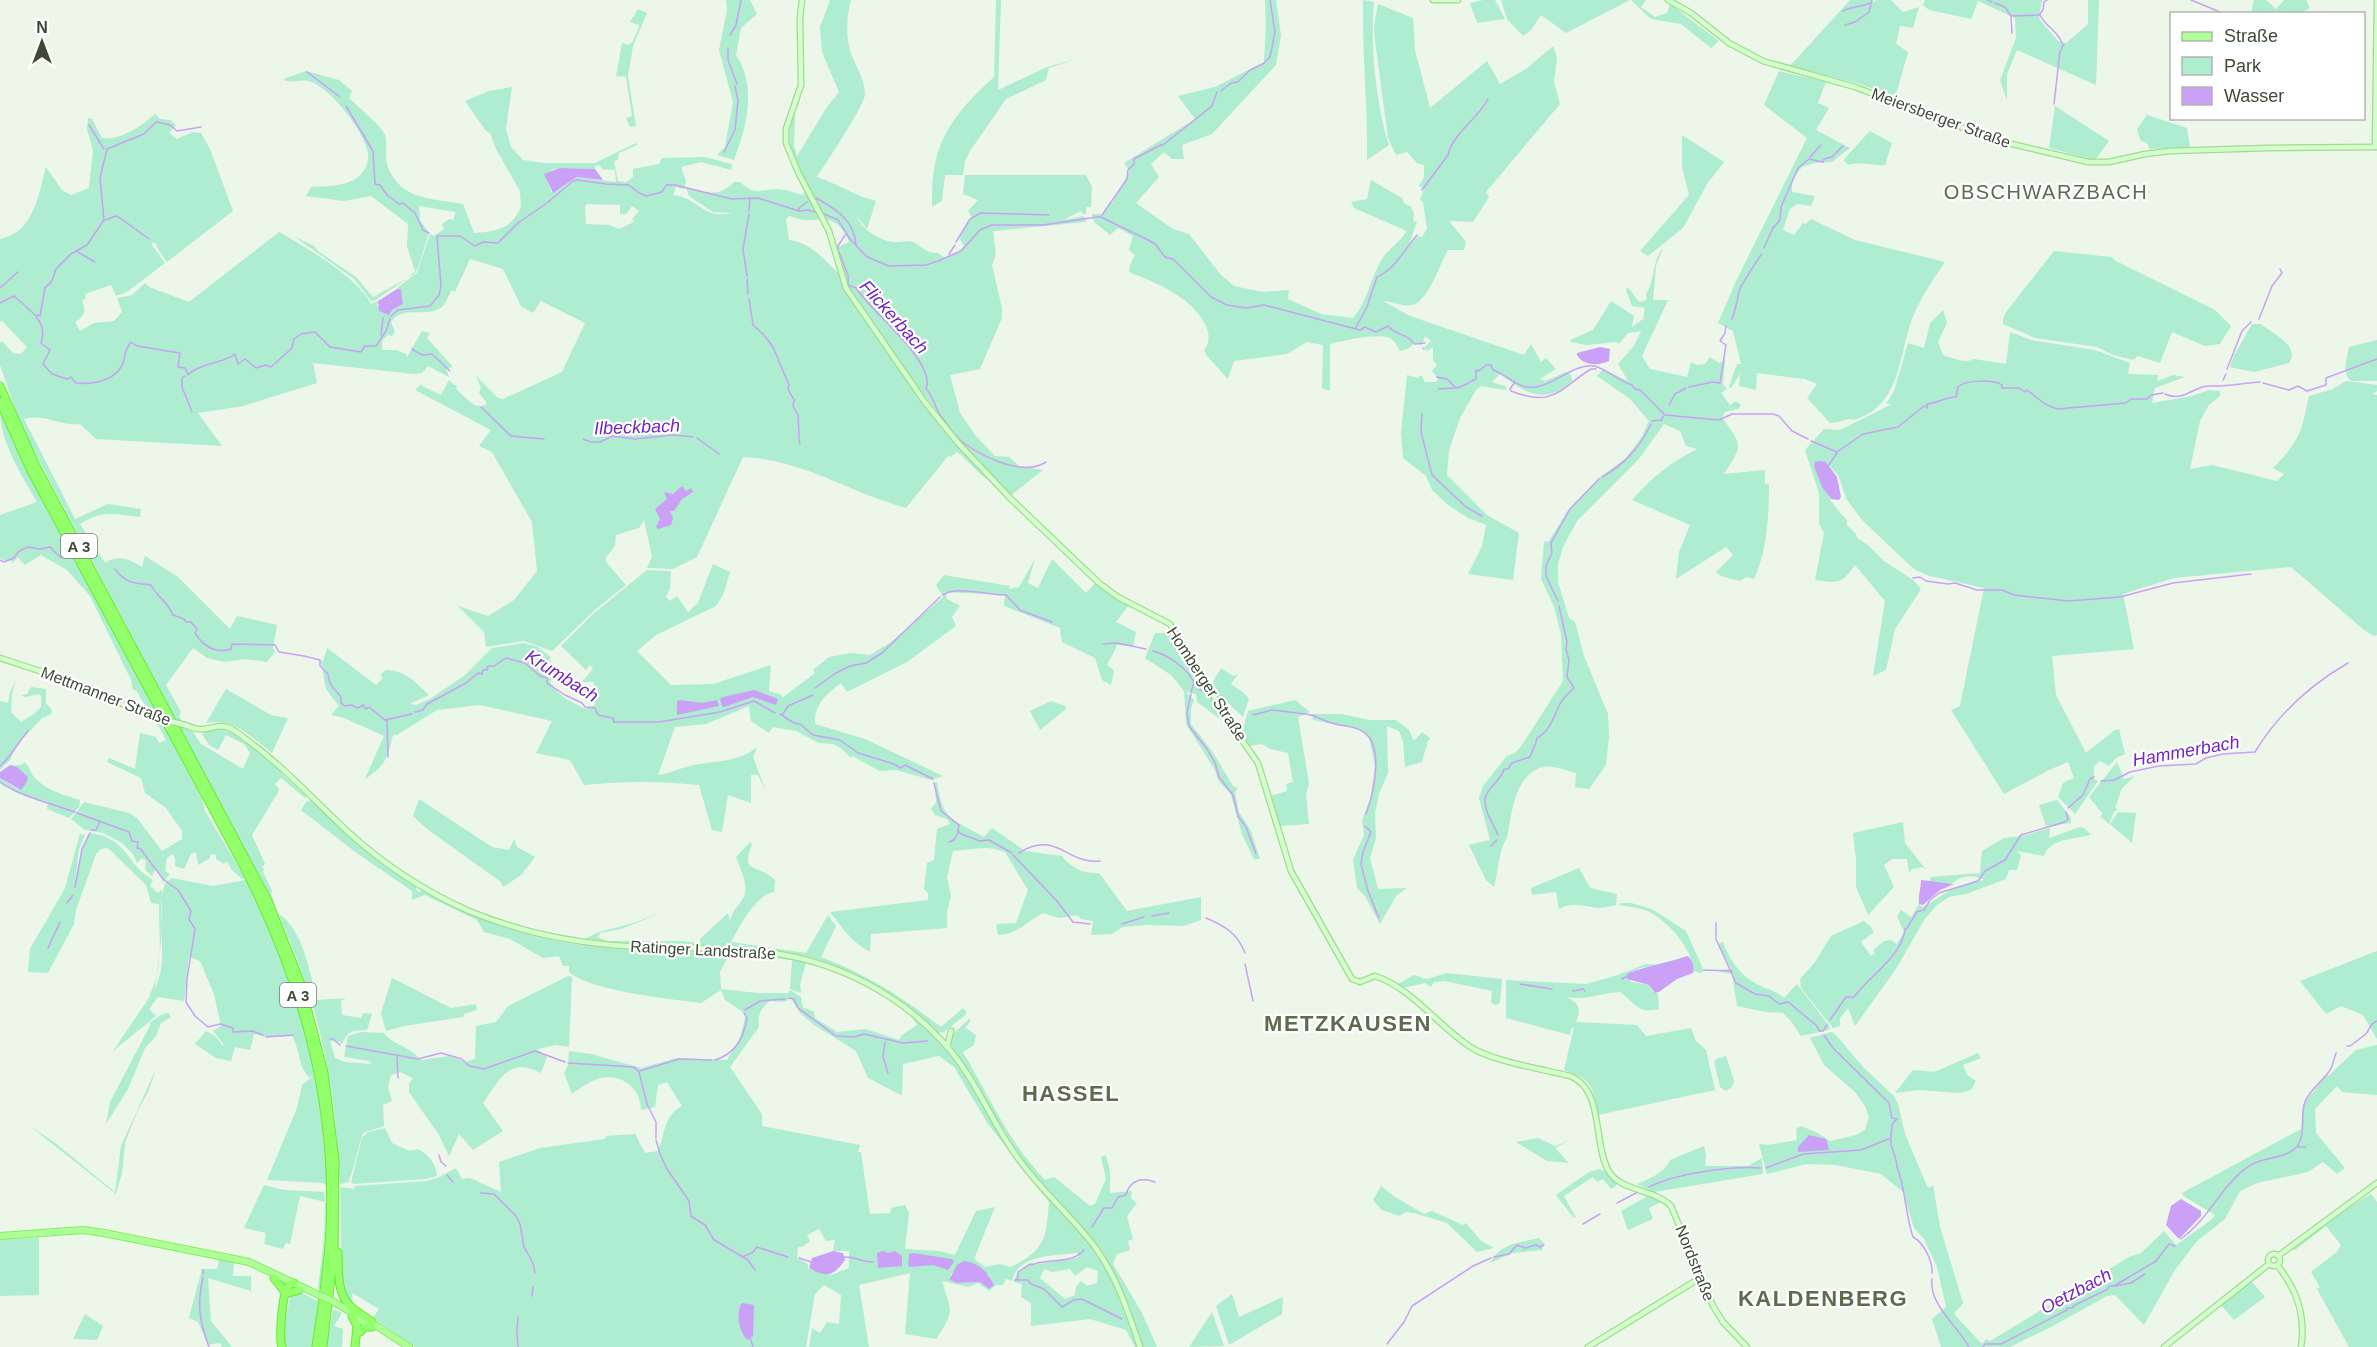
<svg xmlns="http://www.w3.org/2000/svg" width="2377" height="1347" font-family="Helvetica,sans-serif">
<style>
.green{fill:#aeedcf;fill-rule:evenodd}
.water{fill:#caa1f7}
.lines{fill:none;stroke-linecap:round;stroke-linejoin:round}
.stream{stroke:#caa1f7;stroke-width:1.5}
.secondary-casing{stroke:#a2da95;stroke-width:7}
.primary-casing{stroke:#80ef5e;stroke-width:8}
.motorway-casing{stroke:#66eb2d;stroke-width:9}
.secondary{stroke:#d3ffca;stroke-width:4.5}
.primary{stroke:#afff99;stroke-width:6}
.motorway{stroke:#92ff6b;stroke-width:7}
.secondary-bridge-casing{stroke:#a2da95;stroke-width:7;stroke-linecap:butt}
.primary-bridge-casing{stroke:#80ef5e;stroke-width:8;stroke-linecap:butt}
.secondary-bridge{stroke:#d3ffca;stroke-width:4.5}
.primary-bridge{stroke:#afff99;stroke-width:6}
.labels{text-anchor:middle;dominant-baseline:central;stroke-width:4.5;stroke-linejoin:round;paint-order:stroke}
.shield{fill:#fff;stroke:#778072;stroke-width:1.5}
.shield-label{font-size:15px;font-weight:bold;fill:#3d4a36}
.street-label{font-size:16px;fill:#3d4a36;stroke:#fff}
.water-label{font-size:18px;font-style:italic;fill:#7125c1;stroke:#fff}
.quarter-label{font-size:20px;letter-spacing:1.5px;fill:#586e4c;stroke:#fff}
.district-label{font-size:22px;font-weight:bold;letter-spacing:1.5px;fill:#586e4c;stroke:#fff}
</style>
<rect width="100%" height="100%" fill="#ecf6e9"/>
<g class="green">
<path d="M726 0H750L757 14 741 28 736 55C757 87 747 126 734 160L717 155 725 147 733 102 719 50 727 10Z"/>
<path d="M830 0H851C847 13 846 32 849 46 852 62 865 77 865 94 865 105 826 163 817 177 838 184 855 196 876 201L867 229 856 216C863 231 883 243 899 242 905 242 908 240 913 242 923 247 927 254 938 253L945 258 957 253 964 246 960 239 962 231 972 218 968 211 978 200 963 194 965 175H1086L1092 187 1091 207H1086V213L1084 215 1081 211 1063 220 1084 216 1086 222 993 231 996 254 992 265 1002 308V318L980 369 950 375 960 413 975 435 995 456 1009 457 1019 466 1043 470 1010 496 970 453 925 396 920 397 942 429 996 484C980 478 971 462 957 452L951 457 948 456 906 508C851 493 801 459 743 457L697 557 673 569 647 568 652 557 644 520 639 528 616 535 615 546 606 557V562L626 585 596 609 552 651 524 641 486 647 484 632 458 606 488 616 514 600 537 571 532 522 492 452 479 446 491 430 415 390 420 385 441 395 449 380 454 385H457L456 389C466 397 473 410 486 405V402L479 393 481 388 476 376 498 398 503 399 562 372 585 323 541 301 533 313 521 306 503 269 470 259 455 292 452 290C449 295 445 305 442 307 426 319 403 304 391 322L395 332 392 336 388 335C382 340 381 342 383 350H396L406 354 407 357 422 331 430 333 427 338 453 367 446 369 449 377 428 366 422 373 414 374 313 363 317 383 243 406 198 413 222 446 96 439 80 424C60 426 44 413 24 419L75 519 108 504 141 509 140 517C114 514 102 510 80 524L105 563C117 554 130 559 142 567L145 556 178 577 230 629 237 616 277 625 273 648 275 652 267 662 245 659 224 662 207 658 193 648 166 685 181 712 179 716 183 723 176 720 22 428 0 365V343L2 341 13 353 21 354 27 347 2 321H0V239C34 232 38 196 46 167L62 190 71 195 89 188 93 150 87 129 88 118 92 119 102 138C120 141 142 126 155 114L160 119 170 120 176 125 169 133 177 139 193 132 201 133 210 149 233 211 167 262 156 246 157 244 152 242V245L165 263 127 292 116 296 111 285 85 294 86 298 82 300C86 311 85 316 75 322L80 331 94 323 114 321 122 312 117 298 132 295 145 283 149 287 189 302 279 232C306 247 358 278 371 304L378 301 377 306 392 310 403 304 401 290 397 289 398 287 417 273 430 234 434 236 444 229 442 224 449 219 453 220 456 212 419 206 420 220 429 233 418 268 414 274 374 301H371L354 279 295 237 314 246 318 251 356 277 373 297 408 278 415 271 407 246 408 224 371 196 344 201 306 196 311 187C325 186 349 187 360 175 367 169 370 158 367 149 361 128 332 90 311 82 303 78 293 84 284 80L286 78 306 71 339 80 352 91 349 98C357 106 382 126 385 135 388 145 384 157 388 167 400 200 434 199 463 204L474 233C497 232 511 229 521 207L520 191 496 149 490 133 486 131 465 101 489 91 512 87 506 129 511 147 523 160 544 163H595L636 143 637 145 619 153 618 160 614 161 618 181 626 182 633 177V169L659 164 662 158 705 157 732 164 731 170 701 162 681 167 686 181 684 189 676 187 673 195C699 198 703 220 732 213L713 212 689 196 686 187C705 193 718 198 734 182H740C757 197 759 189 777 189 785 189 795 193 803 195L807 183C795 158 782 141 795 113L794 145 797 156 827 107 839 92 822 52 820 27ZM600 165 602 169 615 170 616 182 577 177 563 187 551 192 547 179 552 170 560 168 595 169V166ZM587 204 620 205V214H626L632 206 639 211 632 219 634 222 619 229 609 225 586 224 585 206ZM790 216C813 228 834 205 849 242L836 248 843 278C827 263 813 243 789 240L786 219Z"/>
<path d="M996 0H1001L998 90 1047 67 1076 59 1049 68 1046 80 1006 99 970 151 965 161 963 175H945L942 201 932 207C932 192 932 175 936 160 943 127 970 98 994 77Z"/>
<path d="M1265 0H1276L1281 35 1276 65 1212 134 1182 145 1184 159H1172L1164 152 1151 164 1159 177 1136 203 1173 229 1189 234 1221 275 1234 286 1263 292 1289 290 1288 299 1321 314 1353 318C1368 301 1370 279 1382 259 1388 249 1400 242 1407 231L1354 208 1351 202 1367 199 1371 180 1402 198 1404 203 1411 207 1414 214 1413 221 1417 222C1413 232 1412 239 1406 249L1418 236 1422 237 1427 229 1423 202 1420 200 1424 189 1419 186 1424 177V165L1417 163 1407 152 1396 155 1388 138 1375 40 1374 26 1378 4 1413 18 1415 50 1430 108 1487 61 1500 84 1526 69 1553 46 1557 58 1554 82 1560 104 1486 192 1489 197 1473 222 1449 221 1466 242 1464 250H1448C1440 264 1427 303 1412 305 1403 307 1392 301 1383 301L1410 316 1524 355 1531 344 1541 362 1546 358 1556 369 1540 379 1545 381 1566 372 1571 375 1572 381C1545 406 1525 393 1500 374L1492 382 1507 387 1505 390 1481 386 1476 390 1460 418 1449 450 1447 475 1487 515 1519 533 1513 580 1468 574 1482 546 1486 525 1468 518 1448 505 1432 490 1426 476 1403 458 1401 433 1407 375 1418 378 1421 375 1425 382H1436L1438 379 1432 371 1437 365 1433 360V347L1427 351 1424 348 1431 341 1425 336 1422 345 1416 343 1407 349 1400 351C1397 346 1394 338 1387 337 1372 334 1345 340 1330 344V391L1322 388 1323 345 1307 342 1287 354 1234 361 1228 379 1207 356 1204 350C1219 332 1194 306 1180 297 1165 286 1146 279 1129 272L1130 265 1135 255 1129 250 1133 236 1118 228 1110 235 1094 222 1092 214H1102L1108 207 1109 202 1112 203 1130 171 1124 163 1195 119 1178 96 1215 87 1264 62 1266 25Z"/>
<path d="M1363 0 1374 2C1370 44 1376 105 1389 145L1367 160C1368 107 1362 54 1363 0Z"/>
<path d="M1483 0H1495L1505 19 1477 23 1470 3Z"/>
<path d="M1501 0H1630L1566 33 1541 15 1531 30 1523 36 1507 19Z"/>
<path d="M1631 0H1646L1641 7 1655 17 1667 13 1670 4 1719 41 1711 48 1681 24 1651 19Z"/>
<path d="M1850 0H1871L1874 2 1877 0H1891L1903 12 1919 7 1913 28 1900 26 1896 44 1908 52 1895 98 1860 84 1790 66Z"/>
<path d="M1925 0H2042L2039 19 2058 41 2066 43 2088 24V0H2099L2096 85 2017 50 2007 74V100L2000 80 2016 38 2015 18 1978 1 1971 19 1929 10 1923 5Z"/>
<path d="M2254 0H2266L2276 9 2284 0H2306L2310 8 2300 13H2251Z"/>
<path d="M638 9 647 13 633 46 628 76 636 126 630 127 626 118 632 116 626 77 616 76 622 43 629 45 633 41 639 27V25L630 22Z"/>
<path d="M1779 71 1826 82 1818 103 1829 108 1816 130 1850 148 1832 162 1815 163 1802 167 1792 180V192L1815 196 1811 206 1797 204 1790 209 1783 230 1794 235 1803 223 1806 224 1811 219 1855 240 1945 262C1933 279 1922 296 1914 314 1898 352 1903 403 1857 419 1854 420 1851 419 1848 419 1842 421 1837 423 1830 423L1807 398 1817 384 1805 379 1757 373 1756 390 1739 386 1740 374 1731 388 1729 387 1737 364H1741L1733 331 1718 323 1737 279 1807 138 1764 105Z"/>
<path d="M2055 106 2109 141 2095 160 2049 148Z"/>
<path d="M2147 115 2187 128 2190 147 2149 149 2148 144 2140 140 2137 129Z"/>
<path d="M1870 131 1892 143 1885 165C1872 166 1862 161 1848 165L1844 160 1845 158Z"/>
<path d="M1682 135 1724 162 1707 184 1683 228 1648 256 1640 251 1689 195 1682 167Z"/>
<path d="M1663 248 1656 266 1653 300H1668L1642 356 1650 369 1687 377 1691 362 1697 365 1705 364 1710 357 1719 363 1725 360 1723 384 1727 389 1721 393 1730 405 1736 401 1741 405 1738 409 1725 412 1722 417C1742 447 1744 443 1724 474L1765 470V484H1769C1769 514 1767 552 1754 579L1746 577 1740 581 1721 576 1716 572 1733 555 1726 547 1676 579 1679 552 1690 525 1632 500C1655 475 1667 465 1697 449L1686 446 1680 431 1664 424 1638 460 1577 521 1563 547 1558 564V582L1569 618 1575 622 1584 656 1608 714 1609 736 1606 765 1589 789 1575 787 1576 773C1567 771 1553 765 1544 767 1514 773 1512 814 1507 838 1499 848 1498 873 1494 887L1486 880 1469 845 1490 840 1479 798 1483 786 1507 756 1515 753 1522 745 1563 681 1561 634 1554 607 1541 579 1544 542 1549 541 1568 510 1599 478 1626 458 1641 438 1649 421 1630 399 1597 376 1603 369 1628 381 1618 364 1634 346 1641 331 1628 333 1619 344 1616 342 1586 345 1571 342 1570 340 1593 330 1611 301 1634 316 1632 327 1643 319 1645 308 1632 306 1626 290 1628 287 1638 301 1642 302 1647 299 1646 294C1656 280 1651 262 1663 248Z"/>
<path d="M2054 251 2112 257 2116 261 2215 310 2231 326 2220 344 2205 346 2172 332 2160 363 2138 356 2133 360 2113 355 2097 347 2035 338 2003 324V319L2006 312Z"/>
<path d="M1943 310 1947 323 1938 342 1943 355C1953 358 1964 364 1974 359L2006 364 2010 332 2031 340 2095 350 2130 363 2128 374 2158 375 2157 381 2173 375 2185 377 2155 388 2152 403 2192 396 2209 390 2220 391V396L2209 405 2200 421 2190 469 2212 465 2277 481 2284 474 2273 468C2300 440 2301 434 2309 396L2333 389 2346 381 2377 385V391L2373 394 2377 395V635L2374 636 2364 630 2291 567 2174 578 2123 594 2134 649 2052 656 2056 695 2086 753 2115 730 2119 729 2125 754 2116 758 2109 766 2100 761 2094 766V779L2098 781 2075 814 2058 797 2063 783 2074 778 2068 762 2049 770 2004 794 1951 710 1960 706 1984 588 1930 576 1915 570 1863 521 1847 500 1838 475 1826 462H1815C1822 487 1829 502 1847 520V525L1856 534 1857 538 1868 545 1884 561 1913 580 1921 589 1895 629 1886 670 1873 676 1885 601 1855 565C1841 585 1838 583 1815 580L1824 533 1819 523V493L1805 450 1824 429 1840 430 1892 404H1886L1894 391 1908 343 1924 348 1930 323Z"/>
<path d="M2252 324H2261C2271 333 2301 345 2289 363L2254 372 2230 367 2233 357Z"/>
<path d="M2377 340V381H2351C2341 372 2347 359 2349 347Z"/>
<path d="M0 410 23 464 160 717 151 715 136 690H133L131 680 90 596 67 570 41 555 25 565 18 557 12 563 11 559 6 561 0 558V515L37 502C22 475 0 443 0 410Z"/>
<path d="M1035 559 1028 583 1038 588 1052 559 1086 593 1095 583 1129 605 1116 622 1136 632 1133 646 1115 645 1117 646 1107 665 1114 671 1111 685 1102 680 1095 658 1062 642 1060 628 1004 606 1005 595 946 592 947 599 960 606 952 617 956 626 907 662 847 692 841 683C826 695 814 704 815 724L865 739 943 776 931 780 896 770 880 771 852 756 851 758 842 749 833 744 819 743 796 731 773 727 769 733 751 721 749 706 706 724 675 727 658 775C671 773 685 766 699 764 720 761 740 761 757 747L753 757 766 791 758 775H751V803L728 795 722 832 712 830 699 785C659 781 623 781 584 785L570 760 536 753 552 721 480 705 437 710 397 735H393C387 759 386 765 365 779L384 736 344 718 331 715 339 706 326 689 321 661H323L327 648 376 685 382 679 381 674 386 670C407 671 415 682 429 695L410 704 416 705 430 699 465 675 492 648 524 643 536 646 551 657 549 660 556 669 550 683 563 697 585 709 595 705 594 700 584 692 585 688H593L594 682H582L593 669 590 665 586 670 561 646 593 614 647 570 671 571 670 588 666 597 670 601 677 596 688 612 698 603 713 564 730 572 723 595 716 606 656 635 637 651 671 685 713 684 771 665 769 691 782 695V698L815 673 813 670 829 657 851 653 870 655 891 642 943 597 936 585 944 575 1010 586 1009 589 1019 587Z"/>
<path d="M1155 633H1174L1231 727 1197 702 1196 694 1186 692 1194 700 1191 709V724L1212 751 1233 786 1238 788 1235 792 1239 812 1251 831 1260 859H1254L1242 834 1231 795 1218 780 1215 770 1186 724 1184 691 1171 675 1145 658Z"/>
<path d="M1221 668 1233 676 1238 674 1231 684 1244 693 1249 699 1243 717 1228 703 1222 708 1210 687Z"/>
<path d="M16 680 12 694 11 712 21 722 34 714 41 707V696L39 694 26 697 21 695 27 694 31 687 46 689V703L52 710 50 715 42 718 17 745 10 760 0 770V701L8 703 10 692Z"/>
<path d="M226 689 271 715 288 718 272 753C251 737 234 717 206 723Z"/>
<path d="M1295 700 1310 712 1298 717 1309 784 1306 794 1309 824 1279 826 1271 796 1287 791 1286 784 1293 782 1288 753 1270 749 1262 744 1248 746 1246 739 1238 733 1243 729 1248 711Z"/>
<path d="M1051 701 1065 706 1066 709 1040 730 1030 711Z"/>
<path d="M1312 714H1341L1370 720H1396L1409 730 1413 739 1415 740 1422 732 1431 739 1428 740 1422 762 1405 767 1403 741 1399 731 1387 726 1388 773 1379 794 1375 813 1376 838 1370 858 1378 889 1407 888 1396 896 1380 924 1365 896 1357 888 1353 860 1364 835 1362 820 1370 799 1375 766 1369 737 1362 730 1313 720Z"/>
<path d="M155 719 162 721 202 799 205 811 245 878 242 879 232 870 227 861 224 864 216 859V855L211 854 209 859 198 865 196 852 191 854 184 869 175 866V857L172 854 167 858 165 871 170 874 163 883 160 873 155 870 152 876 145 870 146 861 142 858 137 863 133 854 122 843 103 833 85 830 71 819 84 802 129 813 137 818 162 851 182 839V831L166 808 145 793 141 778 107 762 109 758 135 769 140 733 156 737 159 743 166 740Z"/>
<path d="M179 725 191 729 201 744 243 769 250 753 244 744 226 735 218 750 209 745 202 734C227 716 264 754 281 771V773L306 796 305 798 281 778 275 784 279 789 277 794 252 835 265 864 262 867 264 869 263 872 272 891 271 894 277 911Z"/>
<path d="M24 762C30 766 30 773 35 778 47 791 64 795 80 800L79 807 69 818 47 809 48 802 19 794 0 783V778L18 789 17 767 10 765H22Z"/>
<path d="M2117 762 2124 779 2135 776 2122 788 2115 808 2118 809 2114 812 2109 824 2101 817 2102 813 2089 797Z"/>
<path d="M935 782H937C943 822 952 818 984 837L992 828 1025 851 1062 856C1071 868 1083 874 1099 873L1127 911 1201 897V920L1183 926 1147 925 1123 927 1112 934 1091 935 1093 921 1081 919 1077 915 1059 918 1043 913C1026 922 1018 934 998 935L996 924 1016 923 1028 890 1005 852C987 844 971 850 953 851L947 877 951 896 947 912V928L871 934 870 952C852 943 842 927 830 912L928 900V893L924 889 927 863 934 860 937 829 950 824 947 819 935 815 931 809 936 802Z"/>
<path d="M419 799 492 847 509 850 514 839 517 847 535 857 521 875 503 887 501 882 427 829 413 816Z"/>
<path d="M311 800C344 832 377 861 416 885V889L419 892 424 890C455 906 484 921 517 931 592 955 676 950 754 953L779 955 806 962 800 985 801 993 790 989 792 960 751 956 728 957 720 972 721 989 757 993H788L790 990 801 997 803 1008 814 1011 815 1018 837 1032 866 1029 899 1040 902 1035 917 1025 910 1014 935 1038 960 1066 1028 1174 1092 1247 1112 1279 1137 1347H1135L1126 1330 1090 1319 1031 1326V1303L1021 1297 1022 1284 1014 1282C1016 1271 1023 1267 1033 1262V1266C1042 1261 1064 1262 1079 1257L1077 1253C1054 1256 1018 1254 1012 1281L1006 1279 1003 1285H996L989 1291 978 1283 968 1287 942 1281C951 1313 956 1309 936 1339L905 1334 910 1273 859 1285 869 1347H809L812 1328 820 1333 827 1322 839 1324 841 1295 824 1285 815 1294 806 1347H415L373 1318 379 1309 352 1293 353 1304 342 1292 340 1187 354 1189 355 1186 426 1181 437 1178 456 1168 462 1179 470 1178 501 1192 499 1162 540 1148 605 1139 606 1136 635 1134 645 1153 658 1151C665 1134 664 1115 682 1106L667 1082 658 1085 655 1107 641 1110C641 1091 627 1077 607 1077 595 1078 581 1087 572 1094L564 1073 568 1065 569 1051 591 1054 641 1068 677 1058 727 1060 740 1038 746 1014 725 1000 721 990 701 1003C671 999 590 991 569 972V966H563L559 956 543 958 510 939 484 932 477 920 425 895 412 900V891L358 854 301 810 306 802ZM791 999 800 1013 814 1025 856 1051 868 1078 899 1094 902 1095 903 1064 939 1056 954 1067 988 1124 1049 1202C1046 1239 1046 1249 1011 1267L1000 1264 985 1267 974 1259 995 1207 976 1211 955 1255 939 1251 905 1249 909 1213 905 1205 891 1208 890 1213 870 1214 861 1152H858L860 1145 762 1126V1114L730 1067 759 1027C757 1015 761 1008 770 1001L783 1002ZM819 1229 826 1241 835 1240 833 1251H849V1268L831 1275 808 1269V1264L797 1258 798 1247H802L810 1241 807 1235ZM964 1261 989 1275 994 1285 989 1289 980 1282 957 1283 949 1280 951 1274ZM1087 1267 1098 1271 1097 1283 1087 1286 1081 1281 1076 1287 1075 1295 1065 1299 1040 1278 1044 1269 1052 1272 1070 1269 1075 1276Z"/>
<path d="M2057 800 2071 818V823L2046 826 2039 805Z"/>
<path d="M2118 812 2136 813 2132 843 2110 824Z"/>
<path d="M1903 822 1905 843 1926 870 1922 867 1912 869 1909 873 1907 859H1892L1884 865 1894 887 1868 915 1856 887V859L1853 833Z"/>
<path d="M2080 827 2084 828 2091 835C2075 839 2050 838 2044 856L2017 851 2021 855 2017 870H2009L2006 879 1966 894 1949 897 1937 905 1924 920 1896 969 1855 1026 1848 1008 1840 1018V1026L1833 1028 1801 988 1800 979 1815 962 1831 936 1864 921 1870 926 1874 932 1861 942 1871 956 1875 953 1873 950 1884 941 1891 940 1897 944 1904 932 1897 916 1901 910 1911 917 1919 904 1923 907 1952 889 1975 881 1984 880C1975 874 1960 875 1953 883L1929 882 1931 877 1980 873 1982 851 2004 838 2023 836 2050 828 2049 838Z"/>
<path d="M89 833C128 837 126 865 153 880L150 886 158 893 162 889 161 941 155 988C171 958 153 910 166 882L172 878 213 886 246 880C282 949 308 1022 319 1099 324 1128 325 1157 327 1186L323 1183 267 1180 297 1108 302 1085 313 1076 309 1077C298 1067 300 1049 292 1036L266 1037 254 1034 250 1050 235 1047 231 1061 216 1058 195 1044 206 1031 215 1036 223 1046 224 1045 213 1031 221 1026 214 994 200 961 189 957 184 1001 158 997 149 1009 156 1016 113 1051 151 995 149 996C164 969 159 934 159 904L151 903 146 885 108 848 101 849 96 854 76 910 74 924 48 973 28 972 30 949 65 888 80 834 85 835 79 849 75 883 82 847Z"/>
<path d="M750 842 752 844C740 875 756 862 775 880L774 892C755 895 740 926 731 942L806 953 828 915 836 926 821 957C870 976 900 996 941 1027L963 1008 967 1012 965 1015 944 1032 939 1033C895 991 842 961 782 951 717 941 650 948 584 939L599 932 633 923 663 912 621 929 600 933 598 937 607 941H681L700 943V939L728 913 730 922C731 912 737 908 742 900 751 888 740 869 736 857Z"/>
<path d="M1579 868 1590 888 1617 894 1616 905C1610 906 1603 908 1597 908 1583 906 1572 902 1559 909L1556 892 1532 895 1531 888Z"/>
<path d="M1620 903H1631L1652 909 1686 931 1704 971 1699 973 1694 971C1691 948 1672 926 1653 914 1644 908 1630 907 1620 905Z"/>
<path d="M278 913C304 931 309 971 317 1000L346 998 341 1001 342 1015 361 1018 363 1013 372 1014 367 1030C351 1031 349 1030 342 1044L337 1041H330L335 1058 345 1062 371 1064 370 1061 344 1057 348 1036 361 1032 384 1033C392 1045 410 1046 421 1060L449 1056 466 1062 475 1059 476 1026 496 1022 508 1006 568 976 572 977 569 1047 556 1045 537 1049 547 1057 541 1073C509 1056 500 1079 483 1103L503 1131 473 1150 459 1134 449 1156 439 1135 409 1092V1083L413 1078 400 1072 391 1075 388 1087 392 1101 383 1105 384 1126 363 1133 349 1182 340 1184C336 1112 327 1041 302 973 295 953 286 933 278 913Z"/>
<path d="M1723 942C1730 962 1743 979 1763 987 1770 990 1778 992 1784 998L1797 984 1830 1027 1829 1030 1801 1036 1791 1021 1783 1013 1766 1012 1737 1006 1732 974 1720 972 1718 970 1731 969 1718 944Z"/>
<path d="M2377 951V1039L2363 1015 2341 1006 2326 1014 2300 981Z"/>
<path d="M1646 964 1660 965 1640 968 1628 973 1631 982 1649 985 1652 991 1658 994 1659 1009C1636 1014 1637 1004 1620 992 1601 993 1584 1001 1566 997 1578 1003 1582 1007 1576 1022L1637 1025 1646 1036 1691 1028 1696 1041 1706 1050 1715 1090 1598 1115C1592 1087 1594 1080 1564 1070L1574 1027 1571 1029 1570 1035 1506 1018V980L1586 984 1618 975Z"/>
<path d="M1447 973 1502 979 1500 1003 1496 1005 1491 1003 1492 991 1445 981 1434 982 1431 987 1425 983 1403 988 1398 984 1414 975 1427 979Z"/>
<path d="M392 978 451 1008 476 1004 477 1010 464 1014 463 1017 404 1026 386 1031 381 1013Z"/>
<path d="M168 1013 171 1017 161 1023 156 1036 145 1048 128 1089 106 1124 110 1102 151 1024 149 1023 161 1015Z"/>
<path d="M969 1019 971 1020 963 1031 966 1028 976 1035 974 1045 963 1052C989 1096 1009 1143 1045 1180L1054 1177 1090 1206 1095 1204 1106 1179 1101 1157 1106 1155 1110 1171V1193L1132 1191 1131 1198 1137 1203 1127 1216 1133 1239 1128 1241 1130 1250 1117 1254 1113 1264 1142 1313 1157 1347H1143L1129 1306 1108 1262 1091 1237 1027 1167 951 1045V1036Z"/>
<path d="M1831 1032 1834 1033 1863 1067 1894 1096 1898 1104 1905 1134 1927 1186 1930 1188 1933 1185 1940 1227 1963 1303 1954 1314 1982 1344 1986 1339 1990 1341 2129 1257 2141 1253 2164 1231 2176 1245 2211 1220 2215 1215 2185 1197 2182 1193 2301 1129 2303 1105 2327 1074 2328 1076 2356 1050 2377 1045V1095L2342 1092 2337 1086 2315 1109 2316 1133 2345 1168 2337 1174 2323 1162 2308 1172 2257 1183 2240 1191 2225 1219 2197 1241 2175 1270 2144 1325 2115 1295 2107 1296 2053 1326 2010 1347H1941L1932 1319 1946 1307 1937 1267 1924 1239 1914 1228 1903 1192 1881 1174 1836 1165 1806 1164 1767 1174 1759 1144 1768 1145 1797 1140 1796 1129 1801 1126 1818 1133 1830 1141 1856 1135 1865 1130 1869 1117 1865 1106 1855 1092 1824 1065 1810 1038Z"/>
<path d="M1978 1053 1981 1058 1963 1065 1967 1075 1976 1081 1971 1090 1959 1093 1918 1090 1895 1093 1913 1070 1934 1072Z"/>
<path d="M1726 1056 1734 1081 1732 1087 1726 1091 1720 1087 1714 1062 1716 1059Z"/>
<path d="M156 1069 149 1090 137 1112 125 1143 122 1173 116 1194 31 1127 54 1142 115 1192 121 1146Z"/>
<path d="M385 1128 392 1143 409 1151 418 1149C430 1156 435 1162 437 1176L426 1179 354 1184 351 1182 362 1138 368 1132Z"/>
<path d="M1538 1138 1555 1146 1568 1141 1555 1148 1569 1163 1547 1161 1516 1142Z"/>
<path d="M1704 1146 1706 1156 1705 1166H1748L1762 1158 1763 1174 1654 1192 1637 1184C1650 1178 1664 1174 1670 1160Z"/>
<path d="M1599 1169 1608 1173 1617 1183 1616 1186 1611 1189 1603 1179 1597 1182 1593 1177 1564 1196 1576 1218 1573 1217 1556 1195 1589 1172Z"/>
<path d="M264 1185 285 1190 324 1192 325 1202 327 1203 321 1291 318 1288 324 1239 325 1202 300 1196 290 1244 286 1243 283 1249 264 1244 266 1233 244 1228Z"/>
<path d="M1381 1186 1395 1197 1424 1214 1432 1211 1463 1225 1466 1223 1481 1241 1494 1248 1477 1252 1447 1223 1414 1213 1406 1212 1399 1216 1382 1210 1373 1200Z"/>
<path d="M2371 1194 2377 1202V1347H2349L2317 1289 2320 1287 2311 1272 2337 1252 2341 1245 2326 1226 2295 1250 2293 1249 2341 1212Z"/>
<path d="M1650 1195 1663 1201 1649 1208 1653 1219 1628 1230 1621 1211Z"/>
<path d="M39 1238V1295L0 1296V1239Z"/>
<path d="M1539 1238 1544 1243 1542 1250 1513 1253 1490 1263C1501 1243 1518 1243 1539 1238Z"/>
<path d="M220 1257 234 1260 233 1276H251V1291L208 1278 211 1321 232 1347H222L220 1343 208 1345 198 1322 189 1318 202 1269H217Z"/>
<path d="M2251 1281 2265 1297 2234 1320 2221 1305Z"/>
<path d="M298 1291 319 1302 313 1347H284C283 1329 286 1311 292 1293Z"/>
<path d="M1232 1294 1239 1317 1283 1297 1282 1314 1229 1345 1216 1306Z"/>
<path d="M333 1309 342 1313 334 1326 343 1329 342 1347H327Z"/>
<path d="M1212 1312 1224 1346 1189 1347Z"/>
<path d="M85 1314 103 1326 97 1340 73 1339Z"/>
</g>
<g class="water">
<path d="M560 168 595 169 603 180 577 177 553 193 544 174Z"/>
<path d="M397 289H401L403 304 392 310 389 315 379 311 378 301Z"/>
<path d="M1600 347 1610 349 1609 361C1599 366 1583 366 1577 355V353Z"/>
<path d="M1820 461 1826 462 1837 477 1841 497 1839 500 1831 499 1822 487 1814 466 1815 462Z"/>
<path d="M682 486 686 491 691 488 693 492 682 499 674 511H670L673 518 671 525 658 529 656 527 660 519 655 509 667 499 664 492 673 494Z"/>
<path d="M754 690 778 699 776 705 753 697 724 707 722 706 720 699 723 697Z"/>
<path d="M680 700 702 703 717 700 719 706 677 715V701Z"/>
<path d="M10 765 17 767 28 777 27 782 21 790 0 778V772Z"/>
<path d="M1921 880 1954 884 1940 890 1923 905 1919 904C1918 896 1921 888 1921 880Z"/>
<path d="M1687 956C1692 958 1695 968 1693 973L1677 979 1659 992 1655 993 1649 985 1627 979 1628 973C1647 966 1667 963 1687 956Z"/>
<path d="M1809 1135 1826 1139 1829 1150 1798 1152V1147Z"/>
<path d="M2181 1199 2201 1211V1216L2179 1239 2166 1225 2171 1206Z"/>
<path d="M833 1251 843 1253 845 1260C834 1275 828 1279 809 1268L812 1258Z"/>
<path d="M883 1251 888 1253 895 1251 902 1256V1266L878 1268 877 1253Z"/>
<path d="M913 1253 952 1259 954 1262 948 1270 933 1265 910 1267 908 1265 909 1254Z"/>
<path d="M964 1261C979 1263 987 1271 994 1285L989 1289 980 1282 957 1283 949 1280 957 1265Z"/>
<path d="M742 1303 754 1305 753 1336 748 1340C739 1333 735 1314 742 1303Z"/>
</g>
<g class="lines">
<g class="stream">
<path d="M1987 0 1992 2"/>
<path d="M2191 0 2225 14"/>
<path d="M1995 3 2005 7 2011 16 2039 15 2043 10 2044 2 2047 0"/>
<path d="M1843 11C1852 6 1863 7 1870 3"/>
<path d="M2040 15C2045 26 2058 31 2062 43"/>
<path d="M2011 17 2012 33"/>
<path d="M1845 25 1855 22 1869 12 1872 0"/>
<path d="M730 35 736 25 741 0"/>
<path d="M728 48V60L737 84"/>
<path d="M307 72 340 97"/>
<path d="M1221 91 1231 83 1238 82 1250 70 1263 64 1270 57 1275 32 1270 0"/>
<path d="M2054 104 2060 51 2064 44"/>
<path d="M346 106 373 151 375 184 380 185 387 195 399 204 403 203 415 213 423 230 429 233"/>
<path d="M89 125 104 149"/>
<path d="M724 152 735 130 738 100 735 86"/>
<path d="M1810 157 1821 145"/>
<path d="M1422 190 1448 155C1453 133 1478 119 1488 99"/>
<path d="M816 198C835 208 855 221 856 245"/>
<path d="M749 211 750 198"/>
<path d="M799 211V208L807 202"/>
<path d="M824 214 838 220 850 239 867 257 889 266 926 265 938 261 961 251 980 230 992 225H1043L1097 217H1101L1148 240 1155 244 1165 257 1173 259 1211 297 1227 305 1246 308 1264 305 1360 330 1365 327 1376 332 1388 326C1396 336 1407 333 1413 343"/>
<path d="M1102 215 1127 179 1128 170 1134 164V159L1161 145H1163L1212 106 1217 92"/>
<path d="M105 220 116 216 120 218 149 239"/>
<path d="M956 242 970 219 981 213 1049 215"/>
<path d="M1764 248 1773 228 1780 220 1781 207 1798 168 1809 159 1823 162 1824 159 1832 157 1843 146"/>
<path d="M838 249V246L845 235"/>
<path d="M76 251 95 262"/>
<path d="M839 252 848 275V285L856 288C870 311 937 362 926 389 932 393 935 408 941 416 948 425 955 437 965 444 984 457 1023 477 1046 462"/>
<path d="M949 254 955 245"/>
<path d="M747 276 743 249 749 214"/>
<path d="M747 279 748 294"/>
<path d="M0 288 18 272"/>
<path d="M749 299 753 325 764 335 773 347 789 385 788 389 794 400 793 406 798 415 799 437"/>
<path d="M0 303 14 296C28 309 49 321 41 343L50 350 43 364 52 374 67 379 71 377 76 383C93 385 120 380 124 359 126 351 126 348 131 342L137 346 180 353 178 367 185 368 188 375C199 363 225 363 235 354L238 364 245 359 256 368 266 365 271 367 292 348 294 339 301 334 315 332 330 347 361 352 365 346H376L386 331 390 319"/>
<path d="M37 315 40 316 45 288 52 281 56 269 71 254 87 245 104 220 100 178 107 149 144 134 156 122 170 125 177 131 201 127"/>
<path d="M391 316 398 310 430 306 439 295 441 286 437 236H460L475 246 483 242 498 243 518 223 547 203 573 181 578 180 606 184 629 185 639 193 647 196 662 192 666 185H675L732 199 758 198 799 211 808 210 815 212"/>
<path d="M1732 319C1736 309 1737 301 1739 291 1740 287 1759 257 1762 254"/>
<path d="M2259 319 2272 286 2282 273 2280 269"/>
<path d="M1355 329 1367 307 1377 277C1395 269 1404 250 1417 235"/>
<path d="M381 335 383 318"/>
<path d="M1415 344 1425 343"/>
<path d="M1423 348 1424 349"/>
<path d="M412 349 422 355 432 354 450 371"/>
<path d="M2227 369 2242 331 2251 322"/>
<path d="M185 376 182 378V387L192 412"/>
<path d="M1437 377 1447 379 1456 388C1463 387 1470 382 1476 379V370L1479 371 1486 365H1491L1493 370C1505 374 1514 384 1526 387 1550 391 1571 363 1594 366 1605 368 1619 381 1632 385L1635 389 1640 390 1665 415 1719 420 1732 414H1773L1779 416 1792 431 1808 439"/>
<path d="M2223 380 2226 374"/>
<path d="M1515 382 1510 389 1511 391C1554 408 1559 389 1591 369H1596"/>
<path d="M2263 383 2289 390 2298 386 2307 391 2326 385V378L2377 359"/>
<path d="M1689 387 1713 382 1720 383 1726 345 1720 341 1725 333 1726 326"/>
<path d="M1438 389 1455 388"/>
<path d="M2165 394C2184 403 2194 385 2210 386 2226 387 2243 383 2260 382"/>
<path d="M1669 405 1675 394 1686 388"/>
<path d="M481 407 511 436 544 439"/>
<path d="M1422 414 1421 432 1432 475 1466 507 1482 516"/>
<path d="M1652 421 1662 420 1663 416"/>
<path d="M697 438 719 454"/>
<path d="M583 439 591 442H600L612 436 635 439 673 435 693 437"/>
<path d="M799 439 800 444"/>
<path d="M1811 441 1837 452 1863 434 1898 427 1924 406 1927 408V404C1938 403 1945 397 1956 397L1958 387C1965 380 1993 379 2002 385V388H2019L2025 392 2027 390 2045 404 2057 409 2126 403 2131 399H2147L2151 395 2163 393"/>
<path d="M1828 466 1837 453"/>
<path d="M1602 477C1623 466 1641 446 1651 424"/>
<path d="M0 560 4 562 14 558 19 551 28 547 40 549 50 547 61 558"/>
<path d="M115 569C126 584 135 583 151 585 157 597 168 602 173 615L184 619 186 622H191L197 629 195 633C204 647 215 654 231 649L232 644 275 645 279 652 304 656 320 660V666L328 674C328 685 336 690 341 697V703L345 706 351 705 358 708 363 705 366 709 369 707 385 720 412 714"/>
<path d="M1913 578 1920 577 1926 581 1948 584 1955 583 1977 590H2002L2014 595 2068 601 2120 597 2173 583 2251 574"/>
<path d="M943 595C956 585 990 596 1006 595L1020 610 1052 622"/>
<path d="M1558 601 1546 576V566L1552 553 1551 543 1570 509 1599 479"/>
<path d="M1103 644 1117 643 1146 649"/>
<path d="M1153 651C1168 655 1187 668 1194 682L1191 692"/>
<path d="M815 688 836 673 850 666 866 663 882 653 940 597"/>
<path d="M1199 689 1210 695 1214 702"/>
<path d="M1191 694 1187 713 1189 726 1207 749 1215 763 1219 777 1233 795 1238 816 1246 827 1256 854"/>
<path d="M1219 701 1225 706"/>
<path d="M1273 710 1305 714"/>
<path d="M415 712 423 710 427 704 466 683 478 673 482 674 483 670H487L488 666H494L506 658 525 663 540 676 547 678V683L565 695 582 703 585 707 595 708 598 715 613 718 614 722H659L720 712 754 701 775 713"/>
<path d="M780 714 794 723 800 724 813 735 840 740 858 753 894 764 901 768 905 765 933 779"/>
<path d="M783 714 788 706 813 695"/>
<path d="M1306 714C1318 716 1323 721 1335 724 1343 726 1354 726 1362 731 1385 744 1374 793 1366 814"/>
<path d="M1253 715 1272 710"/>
<path d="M387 720 388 757"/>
<path d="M0 766C12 756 18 742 28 731"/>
<path d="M2101 781 2114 780 2130 772 2159 766 2196 764 2206 758 2223 754 2255 752C2278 714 2310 685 2348 663"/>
<path d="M0 782C22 797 50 803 75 812"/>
<path d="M934 783 941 811 959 825 958 831 961 834 980 841 989 840 1012 853"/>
<path d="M2068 808 2083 795 2090 779 2094 777"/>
<path d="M77 813 129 832 132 841 138 842 137 848 141 849 144 854"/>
<path d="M1365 826 1371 832 1363 852 1361 864 1368 891 1379 918"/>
<path d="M91 830H96L100 821"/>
<path d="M1498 835C1494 825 1484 811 1485 799 1487 787 1502 780 1504 769H1508L1512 763 1530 757C1532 750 1536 746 1537 738 1551 731 1554 715 1561 702 1565 696 1570 692 1574 688L1567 677 1569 660 1566 649 1567 642 1559 606"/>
<path d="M949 842 954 840 958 833"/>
<path d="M1491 846 1497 840"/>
<path d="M1019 853C1056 829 1067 865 1100 861"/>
<path d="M145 855 163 879 178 890 191 911 189 919 195 929 187 979 186 1002 195 1016 208 1027 220 1024 233 1028V1032L252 1031 263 1035"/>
<path d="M1013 855 1056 900 1073 922 1090 924"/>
<path d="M75 887 82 849 90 833"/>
<path d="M67 903 73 895"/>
<path d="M1152 916 1169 913"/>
<path d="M1206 918C1225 926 1237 933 1245 953"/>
<path d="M1716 923V939L1736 983 1755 994 1769 996 1779 1004 1788 1002 1816 1025 1820 1031H1823L1827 1025"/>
<path d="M1122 924 1144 917"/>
<path d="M48 948 60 922"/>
<path d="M1245 964 1253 1001"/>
<path d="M1704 970 1732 971"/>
<path d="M1622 979 1629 975"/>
<path d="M1520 984 1552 989"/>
<path d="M1573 991 1583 989 1585 991"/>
<path d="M789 998 794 999 798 1008 836 1036 854 1037 864 1034 903 1043 927 1041"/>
<path d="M745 1010 760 1001 785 999"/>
<path d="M1830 1020 1846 997H1854C1869 976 1902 957 1905 929L1907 928 1917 912 1924 910 1930 900 1939 893 1978 881 1985 871 2005 860 2021 835 2065 822 2068 819 2066 812"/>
<path d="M1824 1035 1833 1048 1889 1103 1892 1118 1897 1119 1892 1124C1892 1130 1890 1137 1891 1143 1892 1151 1897 1159 1897 1167 1906 1190 1905 1213 1913 1237 1923 1242 1933 1261 1932 1273"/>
<path d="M266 1037 293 1035"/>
<path d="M330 1039H333L340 1045"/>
<path d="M885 1042 883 1057 888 1073"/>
<path d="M346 1046 418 1059 441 1053 462 1059 469 1066 484 1069 535 1051 565 1062"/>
<path d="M2347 1046H2350L2366 1034 2372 1024 2377 1021"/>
<path d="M397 1056 398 1078"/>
<path d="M715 1060C731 1055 741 1043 745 1027 746 1024 746 1021 747 1018L744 1013"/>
<path d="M568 1063 634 1067 639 1072 647 1104 656 1122V1138"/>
<path d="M640 1071 679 1059 712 1060"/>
<path d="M656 1140 660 1154 667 1169 689 1201 691 1216 705 1225 714 1240 748 1260 755 1270"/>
<path d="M2298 1147H2306"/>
<path d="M439 1155 441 1162 446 1166"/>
<path d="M1766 1168 1803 1154 1861 1150 1891 1138"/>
<path d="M447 1175 453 1182"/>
<path d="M1649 1187C1677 1173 1730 1166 1761 1168"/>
<path d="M481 1193 494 1194 516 1216 520 1224 524 1247 533 1263 535 1273"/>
<path d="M1617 1203 1638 1192"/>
<path d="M1583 1224 1600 1214"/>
<path d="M1092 1227 1104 1208H1112L1118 1197 1126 1195C1130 1180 1141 1177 1155 1182"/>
<path d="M2181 1239C2211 1217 2219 1187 2249 1166 2264 1156 2287 1160 2298 1145 2306 1133 2300 1115 2305 1102 2309 1091 2321 1082 2328 1073 2333 1068 2334 1058 2336 1053"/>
<path d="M744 1256 752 1253 757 1247 788 1257"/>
<path d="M843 1257C854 1256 861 1262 873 1262"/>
<path d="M1494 1257 1509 1254 1517 1245 1525 1248 1536 1245 1540 1247 1544 1245"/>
<path d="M799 1258 811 1262"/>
<path d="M203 1270V1274"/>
<path d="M203 1277C197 1305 199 1320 209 1347"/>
<path d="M1932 1279C1929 1305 1957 1325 1969 1347"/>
<path d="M1015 1280 1018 1279V1272L1030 1264 1032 1265C1046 1258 1071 1265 1084 1250"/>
<path d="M1017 1280H1028L1031 1284 1044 1289 1062 1307 1074 1300 1082 1299 1122 1319"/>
<path d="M2115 1286 2131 1283 2145 1274"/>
<path d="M532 1296 533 1287"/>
<path d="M517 1330 518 1317"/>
<path d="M517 1332 518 1347"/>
<path d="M750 1337 753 1347"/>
<path d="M1387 1344 1404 1322 1412 1306 1473 1266 1491 1258"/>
<path d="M1983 1347 1985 1344H2001L2067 1310V1308H2073V1306L2108 1289 2109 1286H2114L2156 1261 2169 1244 2175 1246"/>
</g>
<g class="secondary-casing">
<g id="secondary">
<path d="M802 0 800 18 801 85 786 129V143L798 172 829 231 846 288 924 401 958 443 1011 499 1099 583 1118 597 1170 624 1230 723 1258 763 1291 871 1352 979 1360 982 1375 976C1412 988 1440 1028 1472 1048 1493 1061 1545 1070 1570 1076 1604 1089 1593 1142 1608 1170 1620 1192 1653 1188 1671 1206L1713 1306 1723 1322 1747 1347"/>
<path d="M1433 0H1458"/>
<path d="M1668 0 1691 13 1729 43 1763 61 1855 87 1995 140 2088 162H2109L2145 154 2170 151 2267 148 2377 147"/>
<path d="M2375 147 2377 0"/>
<path d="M0 658 55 676 154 717"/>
<path d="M185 725C190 727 197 730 203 729 211 729 218 724 227 727 234 729 241 735 247 740 283 766 314 800 347 831 383 864 424 891 469 911 515 930 562 941 612 945 664 950 718 946 771 953 835 961 898 993 942 1041 973 1074 989 1117 1015 1154 1038 1188 1070 1214 1095 1247 1117 1277 1128 1312 1140 1347"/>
<path d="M947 1047 951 1031"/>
<circle cx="2274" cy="1260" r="6"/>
<path d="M2278 1256 2377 1183"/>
<path d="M2277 1265C2297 1289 2306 1316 2301 1347"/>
<path d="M1588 1347 1700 1278"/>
<path d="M2164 1347 2269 1264"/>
</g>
</g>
<g class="primary-casing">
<g id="primary">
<path d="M0 1236 83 1230 104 1233 249 1262 319 1295"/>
<path d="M334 1302 355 1314"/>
<path d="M352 1316 372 1327"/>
<path d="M369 1321 409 1347"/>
</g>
</g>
<g class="motorway-casing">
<g id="motorway">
<path d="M0 386 36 466 268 901 301 984 324 1073 335 1160 334 1252 323 1347"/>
<path d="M0 402 30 469 243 865C302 981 336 1098 330 1229 328 1269 322 1308 316 1347"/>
<path d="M338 1252C339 1272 336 1294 352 1308 358 1313 366 1317 372 1322"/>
<path d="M274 1278 285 1292"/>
<path d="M289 1293 299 1290"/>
<path d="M352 1316 357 1326 355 1347"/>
<path d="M360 1332 365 1327H372"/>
<path d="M282 1347C279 1338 282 1297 287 1289 289 1284 290 1285 294 1283"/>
</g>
</g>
<use href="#secondary" class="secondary"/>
<use href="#primary" class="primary"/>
<use href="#motorway" class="motorway"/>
<g class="secondary-bridge-casing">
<path id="secondary-bridge" d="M154 717 185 725"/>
</g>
<g class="primary-bridge-casing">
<path id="primary-bridge" d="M319 1295 334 1302"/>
</g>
<use href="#secondary-bridge" class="secondary-bridge"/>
<use href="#primary-bridge" class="primary-bridge"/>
</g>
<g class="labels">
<g class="shield">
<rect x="61" y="534" width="36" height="24" rx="4.5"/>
<rect x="280" y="983" width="36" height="24" rx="4.5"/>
</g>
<g class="shield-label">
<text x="79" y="546">A 3</text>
<text x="298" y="995">A 3</text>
</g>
<g class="street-label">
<text transform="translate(1941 118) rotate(20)">Meiersberger Straße</text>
<text transform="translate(1207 684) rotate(57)">Homberger Straße</text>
<text transform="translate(106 696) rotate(21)">Mettmanner Straße</text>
<text transform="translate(703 950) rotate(3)">Ratinger Landstraße</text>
<text transform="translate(1695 1263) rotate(68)">Nordstraße</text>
</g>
<g class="water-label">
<text transform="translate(894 317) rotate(48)">Flickerbach</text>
<text transform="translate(637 427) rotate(-2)">Ilbeckbach</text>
<text transform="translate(562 676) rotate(32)">Krumbach</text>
<text transform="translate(2186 751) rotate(-10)">Hammerbach</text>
<text transform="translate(2076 1291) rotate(-28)">Oetzbach</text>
</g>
<g class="quarter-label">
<text x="2046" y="192">OBSCHWARZBACH</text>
</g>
<g class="district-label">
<text x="1348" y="1023">METZKAUSEN</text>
<text x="1071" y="1093">HASSEL</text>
<text x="1823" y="1298">KALDENBERG</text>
</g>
</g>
<rect x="2170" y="12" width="195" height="108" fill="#ffffff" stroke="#b1b7af" stroke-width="1.5"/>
<rect x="2182" y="32" width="30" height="9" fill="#afff99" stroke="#b1b7af" stroke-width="1.5"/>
<text x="2224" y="42" font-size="18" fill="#3d4a36">Straße</text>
<rect x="2182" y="57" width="30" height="18" fill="#aeedcf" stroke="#b1b7af" stroke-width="1.5"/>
<text x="2224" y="72" font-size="18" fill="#3d4a36">Park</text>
<rect x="2182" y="87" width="30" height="18" fill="#caa1f7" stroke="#b1b7af" stroke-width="1.5"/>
<text x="2224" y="102" font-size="18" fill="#3d4a36">Wasser</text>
<g transform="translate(42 42)" stroke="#ffffff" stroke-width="4.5" paint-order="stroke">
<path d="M0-4.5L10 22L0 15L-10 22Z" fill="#3d4a36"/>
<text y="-9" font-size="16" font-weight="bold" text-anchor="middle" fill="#3d4a36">N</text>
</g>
</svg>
